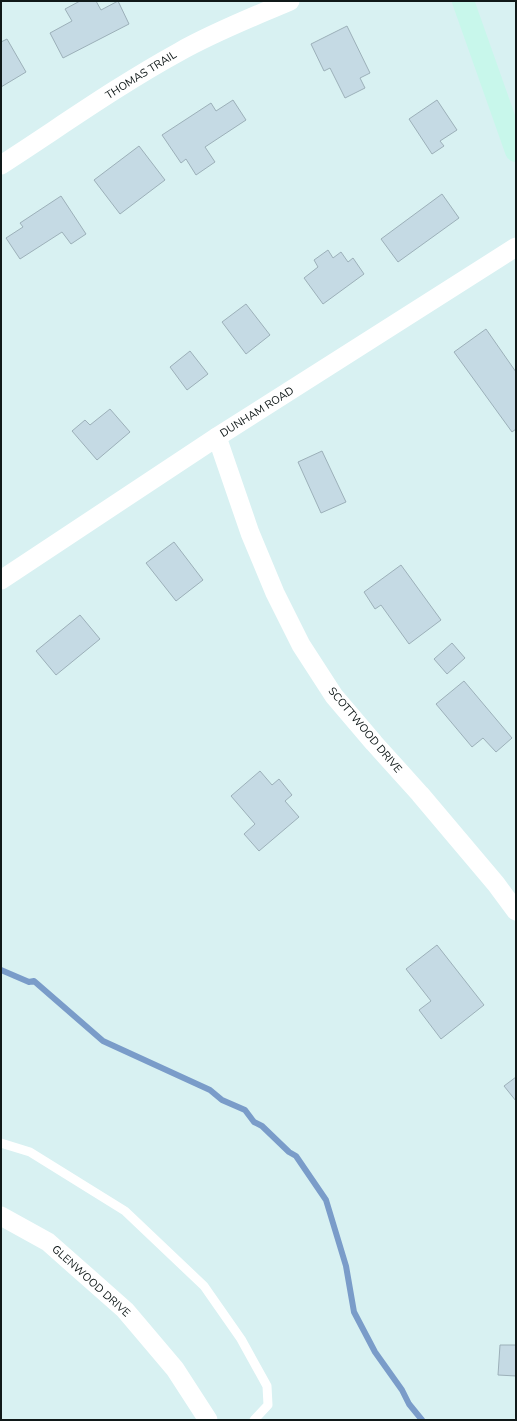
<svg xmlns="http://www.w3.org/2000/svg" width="517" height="1421" font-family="'Nunito Sans',sans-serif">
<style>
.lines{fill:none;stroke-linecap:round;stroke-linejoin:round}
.stream{stroke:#7a9cc9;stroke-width:6}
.building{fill:#c5dae4;stroke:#9cb0b9}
.service{stroke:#fff;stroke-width:9}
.minor{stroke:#fff;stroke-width:19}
.secondary{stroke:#c8f7eb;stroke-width:22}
.labels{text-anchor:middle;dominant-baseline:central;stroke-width:3;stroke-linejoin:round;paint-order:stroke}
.street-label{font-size:11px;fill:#101919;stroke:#fff}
</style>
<rect width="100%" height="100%" fill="#d8f1f2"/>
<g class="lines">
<path class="stream" d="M1 970 29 982 34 981 103 1041 210 1090 222 1100 245 1110 254 1122 262 1126 289 1152 296 1156 326 1200 346 1266 354 1312 375 1352 402 1390 409 1404 422 1420"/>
</g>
<g class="building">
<path d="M80 1H96L101 10 118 1 129 24 63 58 50 33 72 21 65 9Z"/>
<path d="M347 26 370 73 360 78 365 88 345 98 330 68 324 71 311 44Z"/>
<path d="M7 39 26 72 1 87V42Z"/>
<path d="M233 100 246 120 205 147 215 162 196 175 186 159 181 163 162 135 211 103 216 111Z"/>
<path d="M437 100 457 130 440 141 444 146 432 154 409 119Z"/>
<path d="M139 146 165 180 120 214 94 180Z"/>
<path d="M442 194 459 218 398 262 381 239Z"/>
<path d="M61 196 86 234 71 244 62 232 20 259 6 238 23 227 20 223Z"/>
<path d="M328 250 333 258 341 252 348 262 353 258 364 274 323 304 304 278 318 267 314 260Z"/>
<path d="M246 304 270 335 246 354 222 322Z"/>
<path d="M486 329 516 372V429L512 432 454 352Z"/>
<path d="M190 351 208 374 187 390 170 367Z"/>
<path d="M110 409 130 432 97 460 72 431 85 420 90 425Z"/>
<path d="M322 451 346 502 321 513 298 462Z"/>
<path d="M174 542 203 580 176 601 146 563Z"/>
<path d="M401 565 441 620 409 644 381 605 375 609 364 592Z"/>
<path d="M80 615 100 639 56 675 36 651Z"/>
<path d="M452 643 465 658 447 674 434 659Z"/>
<path d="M464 681 512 738 496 752 483 738 472 747 436 704Z"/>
<path d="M260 771 272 785 279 779 292 795 285 801 299 817 259 851 244 834 255 824 231 796Z"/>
<path d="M437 945 484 1005 441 1039 419 1010 431 1001 406 969Z"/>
<path d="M516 1077V1101L504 1086Z"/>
<path d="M500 1345H516V1376L498 1375Z"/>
</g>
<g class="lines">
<path class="service" d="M1 1143 30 1152 125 1211 204 1286 241 1339 267 1386 268 1405 254 1420"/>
<g class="minor">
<path d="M1 165C60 127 117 86 179 52 214 32 253 17 290 1"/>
<path d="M217 437 250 533 275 593 301 645 334 696 374 743 420 794 496 884 516 911"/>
<path d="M1 580 217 437 516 247"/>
<path d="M1 1216 48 1242 125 1310 175 1369 208 1420"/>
</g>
<path class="secondary" d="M463 1 516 151"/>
</g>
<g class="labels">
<g class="street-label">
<text transform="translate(141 75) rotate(-32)">THOMAS TRAIL</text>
<text transform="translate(257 412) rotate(-32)">DUNHAM ROAD</text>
<text transform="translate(365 730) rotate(50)">SCOTTWOOD DRIVE</text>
<text transform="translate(91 1281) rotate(42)">GLENWOOD DRIVE</text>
</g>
</g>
<rect width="517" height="1421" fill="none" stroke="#101919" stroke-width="4"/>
</svg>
